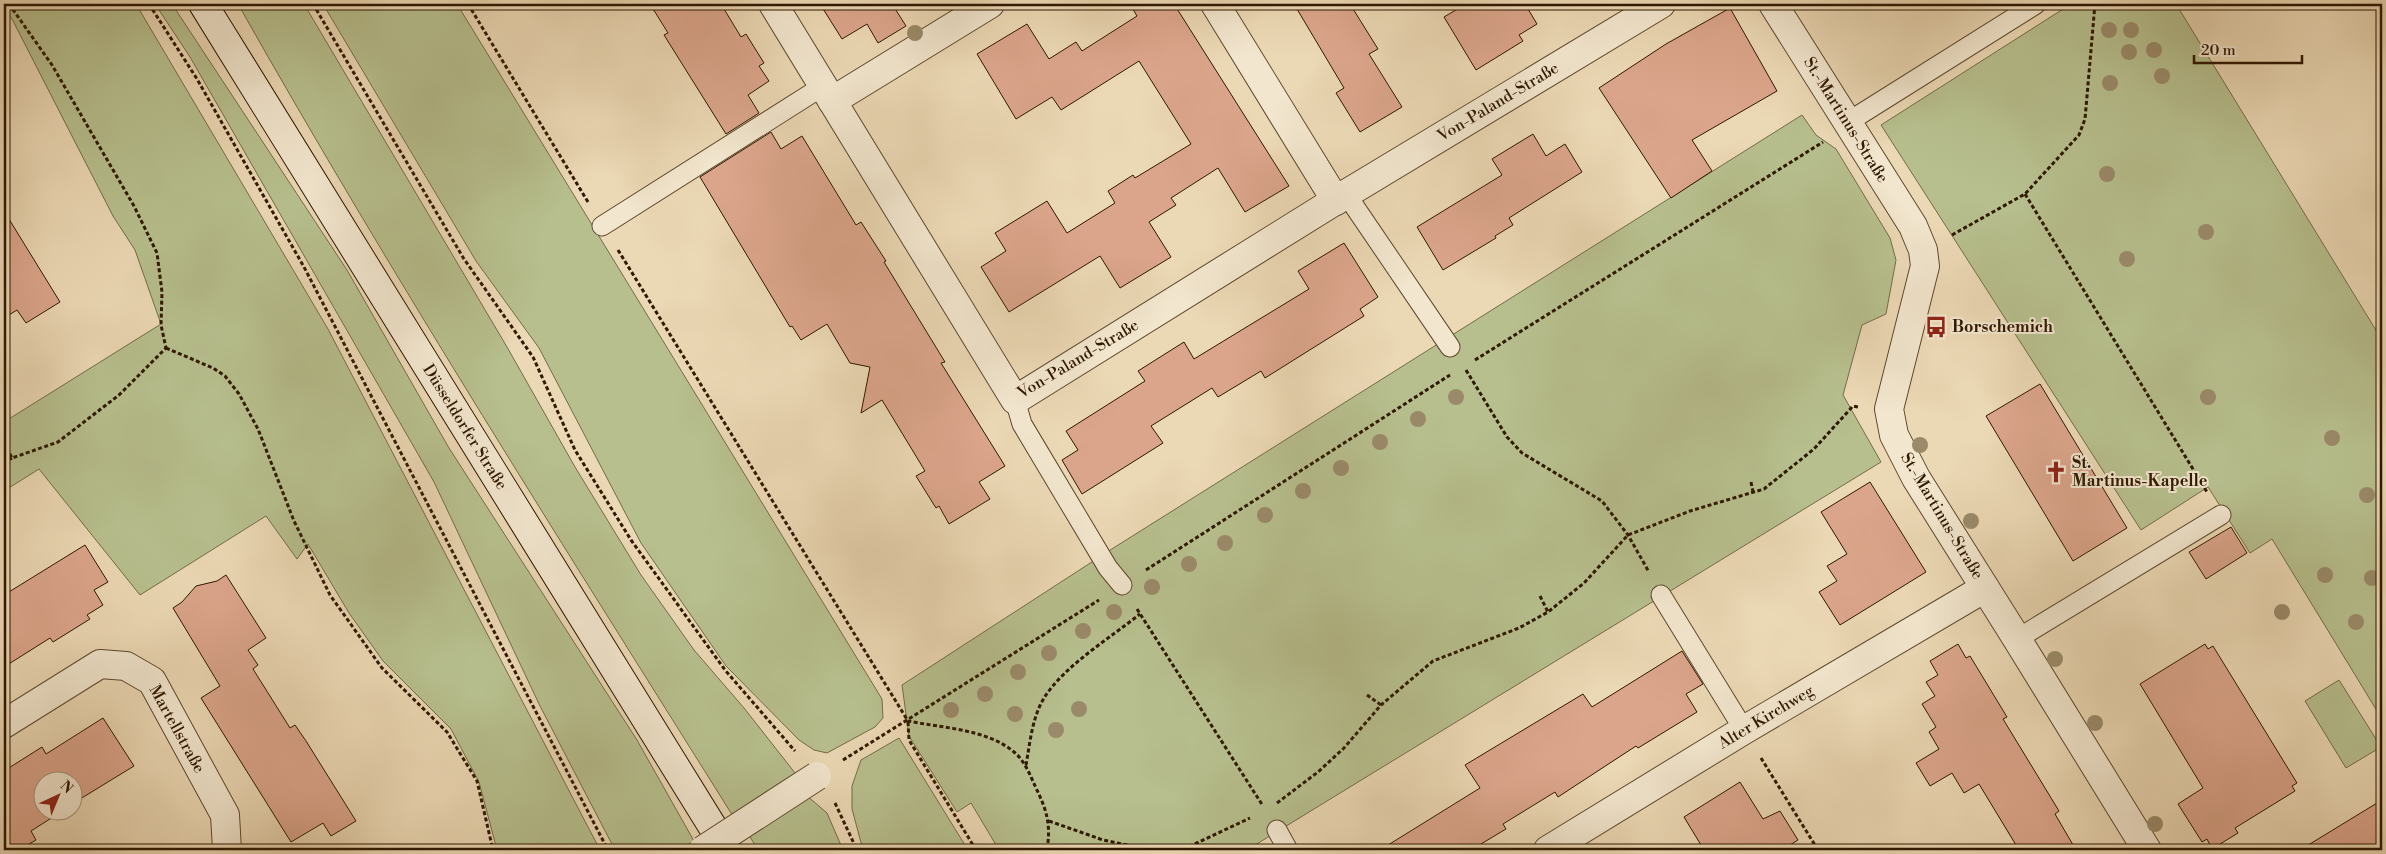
<svg xmlns="http://www.w3.org/2000/svg" width="2386" height="854" font-family="'Libre Bodoni',serif">
<style>
.green{fill:#b7bf8e;stroke:#736c47}
.building{fill:#dba58b;stroke:#2f1800}
.lines{fill:none;stroke-linecap:round;stroke-linejoin:round}
.lane-casing{stroke:#5e482d;stroke-width:21}
.street-casing{stroke:#5e482d;stroke-width:30}
.secondary-casing{stroke:#2f1800;stroke-width:30}
.path{stroke:#2f1800;stroke-width:3;stroke-dasharray:4 2.5;stroke-linecap:butt}
.lane{stroke:#f2e6ce;stroke-width:19}
.street{stroke:#f2e6ce;stroke-width:28}
.secondary{stroke:#f2e6ce;stroke-width:28}
.street-bridge-casing{stroke:#5e482d;stroke-width:30;stroke-linecap:butt}
.street-bridge{stroke:#f2e6ce;stroke-width:28}
.tree{fill:#9a8a69}
.labels{text-anchor:middle;dominant-baseline:central;stroke-width:4;stroke-linejoin:round;paint-order:stroke}
.street-label{font-size:16px;fill:#2f1800;stroke:#f2e6ce}
.poi-label{font-size:16px;font-weight:bold;fill:#2f1800;stroke:#f2e6ce;text-anchor:start}
</style>
<rect width="100%" height="100%" fill="#ebd8b4"/>
<filter id="stains"><feTurbulence type="fractalNoise" baseFrequency=".004" numOctaves="4"/><feColorMatrix values="0 0 0 0 .2 0 0 0 0 .09 0 0 0 0 .02 0 0 0 .5 -.17"/></filter>
<radialGradient id="worn" r=".72"><stop offset=".6" stop-color="#630" stop-opacity="0"/><stop offset="1" stop-color="#630" stop-opacity=".3"/></radialGradient>
<g class="green">
<path d="M4 4H136L328 329 600 850H497L479 782 451 729 383 661 349 613 308 544 297 559 266 516 140 595 39 469 4 491V422L161 324 135 250 113 216 12 19 4 10Z"/>
<path d="M155 4H172L347 270 449 448 637 740 694 841 679 850H615L540 706 434 482 190 57Z"/>
<path d="M238 4H304L507 347 575 467 641 575 694 650 744 708 799 778 736 821C567 551 395 282 238 4Z"/>
<path d="M323 4H457L882 699 883 718 875 727 827 753 814 750 799 740 726 666 641 543 539 348 476 261Z"/>
<path d="M2071 4H2176L2382 340V719L2272 539 2250 553 2208 487 2141 530 1881 125Z"/>
<path d="M1802 115 1816 135 1836 149 1890 238 1896 260 1886 314 1862 325 1843 395 1881 462 1247 850H999L971 803 957 812 909 736 902 685 1115 547Z"/>
<path d="M2339 680 2381 747 2346 768 2305 701Z"/>
<path d="M899 738 968 850H863L852 809V786L861 760Z"/>
<path d="M806 795 827 813 843 850H758L747 832Z"/>
</g>
<g class="building">
<path d="M650 4H721L741 37 746 34 764 63 759 66 769 81 748 95 759 113 726 134 664 35 668 33Z"/>
<path d="M820 4H900L894 7 906 26 878 43 867 24 842 39Z"/>
<path d="M1130 4H1174L1289 186 1245 212 1218 168 1171 198 1176 205 1149 222 1171 257 1120 288 1100 256 1009 312 981 267 1006 251 995 233 1047 201 1067 233 1115 203 1108 191 1133 175 1135 178 1191 144 1139 61 1061 110 1052 97 1016 119 977 54 1027 24 1049 59 1076 42 1082 51 1137 16Z"/>
<path d="M1294 4H1350L1378 49 1369 54 1402 107 1360 132 1336 93 1344 88Z"/>
<path d="M1466 4H1525L1537 24 1519 35 1523 41 1476 70 1444 17Z"/>
<path d="M1730 8 1777 91 1692 140 1712 171 1671 198 1599 88 1666 44Z"/>
<path d="M771 132 781 149 802 136 856 225 861 222 886 261 884 262 945 362 941 363 1005 466 979 482 990 499 949 524 939 506 936 508 916 476 925 471 882 400 861 413 870 367 850 363 827 324 801 340 792 326 790 327 700 177Z"/>
<path d="M1533 134 1546 156 1565 144 1582 172 1509 218 1513 225 1495 236 1496 238 1443 270 1417 227 1502 175 1492 159Z"/>
<path d="M4 211 60 302 26 323 17 310 4 318Z"/>
<path d="M1344 243 1378 297 1360 309 1364 316 1265 378 1261 371 1218 397 1212 388 1151 426 1163 443 1082 494 1062 460 1078 450 1066 431 1145 381 1138 371 1184 342 1194 359 1309 289 1298 271Z"/>
<path d="M2040 384 2127 528 2073 561 1986 416Z"/>
<path d="M1870 482 1926 572 1840 625 1819 592 1837 581 1827 566 1847 554 1821 512Z"/>
<path d="M2231 527 2247 553 2206 579 2189 552Z"/>
<path d="M85 545 108 582 94 590 103 605 87 615 90 619 53 642 50 638 4 667V595Z"/>
<path d="M226 575 266 638 248 650 258 665 253 669 290 728 295 725 306 741 356 821 331 836 323 823 291 842 201 698 220 686 173 608 182 602 196 586 217 581Z"/>
<path d="M1958 644 1966 658 1970 656 2007 717 2003 719 2059 811 2055 814 2076 850H2019L1979 784 1964 793 1952 773 1930 786 1916 763 1939 749 1929 732 1936 727 1922 704 1935 696 1926 682 1938 675 1930 661Z"/>
<path d="M2205 644 2208 649 2213 646 2297 783 2292 786 2295 791 2235 828 2238 833 2212 849 2207 839 2202 842 2178 804 2203 788 2140 684Z"/>
<path d="M1682 651 1703 684 1686 694 1697 712 1638 748 1636 746 1558 797 1555 792 1503 824 1506 829 1471 850H1380L1480 788 1465 765 1583 694 1592 707Z"/>
<path d="M103 718 134 766 72 804V782H42V812H61L31 831 36 840 19 850H4V771L42 747 46 754Z"/>
<path d="M1740 782 1763 819 1780 811 1798 840 1782 850H1704L1684 817Z"/>
<path d="M2382 800V850H2300Z"/>
</g>
<g class="lines">
<g class="lane-casing">
<g id="lane">
<path d="M1848 122 2036 4"/>
<path d="M1346 194 1450 347"/>
<path d="M602 226 823 86"/>
<path d="M1015 400 1022 424 1108 568 1122 585"/>
<path d="M1661 595 1744 730"/>
<path d="M2017 639 2221 515"/>
<path d="M1277 830 1288 850"/>
</g>
</g>
<g class="street-casing">
<g id="street">
<path d="M773 4 1015 400 1346 194 1661 4"/>
<path d="M1215 4 1336 201"/>
<path d="M1773 4 1913 226 1923 250 1925 266 1889 409 1894 435 1916 478 2017 639 2147 850"/>
<path d="M832 101 990 4"/>
<path d="M4 724 100 664 126 666 152 681 225 815 227 850"/>
<path d="M1548 850 1744 730 1985 588"/>
</g>
</g>
<g class="secondary-casing">
<path id="secondary" d="M203 4 727 850"/>
</g>
<g class="path">
<path d="M9 4 52 65 134 206 157 253 162 292 161 325 166 348"/>
<path d="M149 4 197 79 304 267 608 850"/>
<path d="M313 4 464 259 533 357 575 450 631 540 725 670 795 751"/>
<path d="M468 4 588 202"/>
<path d="M2025 194 2207 492"/>
<path d="M1952 235 2025 194 2079 135 2085 119 2095 4"/>
<path d="M618 250 908 721C942 728 987 729 1014 752 1025 761 1030 775 1036 788 1047 811 1051 824 1047 850"/>
<path d="M166 348 213 368 225 376 239 394 258 429 294 521 330 595 382 668 447 732 477 781 493 850"/>
<path d="M1475 360 1823 142"/>
<path d="M1466 370 1507 437 1522 453 1602 501 1628 535 1649 572"/>
<path d="M4 442 12 458 58 442 119 395 166 348"/>
<path d="M4 463 12 458"/>
<path d="M1751 482 1753 492"/>
<path d="M1146 570 1450 375"/>
<path d="M1540 596 1548 612"/>
<path d="M1137 609 1263 806"/>
<path d="M1367 695 1381 705"/>
<path d="M908 722 909 740 976 850"/>
<path d="M1761 758 1818 850"/>
<path d="M843 760 1099 600"/>
<path d="M1026 765C1030 743 1032 718 1044 698 1064 666 1110 638 1140 614"/>
<path d="M835 803 857 850"/>
<path d="M1277 803 1318 772 1344 748 1381 705 1433 661 1519 628 1548 612 1584 583 1628 535 1690 511 1764 489 1814 449 1853 406 1858 407"/>
<path d="M1049 821 1103 840 1152 850"/>
<path d="M1170 850 1186 848 1250 818"/>
</g>
<use href="#lane" class="lane"/>
<use href="#street" class="street"/>
<use href="#secondary" class="secondary"/>
<g class="street-bridge-casing">
<path id="street-bridge" d="M703 850 817 776"/>
</g>
<use href="#street-bridge" class="street-bridge"/>
</g>
<g class="tree">
<circle cx="2109" cy="30" r="8"/>
<circle cx="2131" cy="30" r="8"/>
<circle cx="915" cy="33" r="8"/>
<circle cx="2154" cy="50" r="8"/>
<circle cx="2129" cy="52" r="8"/>
<circle cx="2162" cy="76" r="8"/>
<circle cx="2110" cy="83" r="8"/>
<circle cx="2107" cy="174" r="8"/>
<circle cx="2206" cy="232" r="8"/>
<circle cx="2127" cy="259" r="8"/>
<circle cx="1456" cy="397" r="8"/>
<circle cx="2208" cy="397" r="8"/>
<circle cx="1418" cy="419" r="8"/>
<circle cx="2332" cy="438" r="8"/>
<circle cx="1380" cy="442" r="8"/>
<circle cx="1920" cy="445" r="8"/>
<circle cx="1341" cy="468" r="8"/>
<circle cx="1303" cy="491" r="8"/>
<circle cx="2367" cy="495" r="8"/>
<circle cx="1265" cy="515" r="8"/>
<circle cx="1971" cy="521" r="8"/>
<circle cx="1225" cy="543" r="8"/>
<circle cx="1189" cy="564" r="8"/>
<circle cx="2325" cy="575" r="8"/>
<circle cx="2372" cy="578" r="8"/>
<circle cx="1152" cy="587" r="8"/>
<circle cx="1114" cy="612" r="8"/>
<circle cx="2282" cy="612" r="8"/>
<circle cx="2356" cy="622" r="8"/>
<circle cx="1083" cy="631" r="8"/>
<circle cx="1049" cy="653" r="8"/>
<circle cx="2055" cy="659" r="8"/>
<circle cx="1018" cy="672" r="8"/>
<circle cx="985" cy="694" r="8"/>
<circle cx="1079" cy="709" r="8"/>
<circle cx="951" cy="710" r="8"/>
<circle cx="1015" cy="714" r="8"/>
<circle cx="2095" cy="723" r="8"/>
<circle cx="1056" cy="730" r="8"/>
<circle cx="2155" cy="824" r="8"/>
</g>
<defs>
<g id="bus-bare" transform="scale(1.725)"><path d="M-5-6H5V4H4V6H2V4H-2V6H-4V4H-5ZM-3.5-4V0h7V-4ZM-3.5 1.2v1.5H-2V1.2ZM2 1.2v1.5H3.5V1.2Z" fill="#8f2418" stroke="#f2e6ce" stroke-width="2.5" paint-order="stroke"/></g>
<g id="church-bare" transform="scale(1.725)"><path d="M-1.2-6h2.4v3.5h3.3v2.4h-3.3V6h-2.4V-.1h-3.3v-2.4h3.3Z" fill="#8f2418" stroke="#f2e6ce" stroke-width="2.5" paint-order="stroke"/></g>
</defs>
<g fill-rule="evenodd">
<use href="#bus-bare" x="1936" y="327"/>
<use href="#church-bare" x="2056" y="472"/>
</g>
<g class="labels">
<g class="street-label">
<text transform="translate(1498 102) rotate(-31)">Von-Paland-Straße</text>
<text transform="translate(1846 120) rotate(58)">St.-Martinus-Straße</text>
<text transform="translate(1078 359) rotate(-31)">Von-Paland-Straße</text>
<text transform="translate(465 427) rotate(58)">Düsseldorfer Straße</text>
<text transform="translate(1942 516) rotate(59)">St.-Martinus-Straße</text>
<text transform="translate(1766 717) rotate(-31)">Alter Kirchweg</text>
<text transform="translate(177 729) rotate(61)">Martellstraße</text>
</g>
<g class="poi-label">
<text x="1952" y="327">Borschemich</text>
<text x="2072" y="463">St.<tspan x="2072" dy="18">Martinus-Kapelle</tspan></text>
</g>
</g>
<rect width="2386" height="854" fill="none" stroke="#ebd8b4" stroke-width="20"/>
<rect x="5" y="5" width="2376" height="844" fill="none" stroke="#2f1800" stroke-width="2.5"/>
<rect x="10" y="10" width="2366" height="834" fill="none" stroke="#2f1800"/>
<g transform="translate(58 796) rotate(44)"><circle r="24" fill="#f2e6ce" stroke="#a4947c"/>
<path d="M0-4L9 19L0 12L-9 19Z" fill="#8f2418"/>
<text y="-8" font-size="14" font-weight="bold" text-anchor="middle" fill="#2f1800">N</text>
</g>
<path d="M2194 55v8h108v-8" fill="none" stroke="#2f1800" stroke-width="2.5"/>
<text x="2201" y="55" font-size="15" fill="#2f1800" stroke="#f2e6ce" stroke-width="4" paint-order="stroke">20 m</text>
<rect width="100%" height="100%" filter="url(#stains)"/>
<rect width="100%" height="100%" fill="url(#worn)"/>
</svg>
